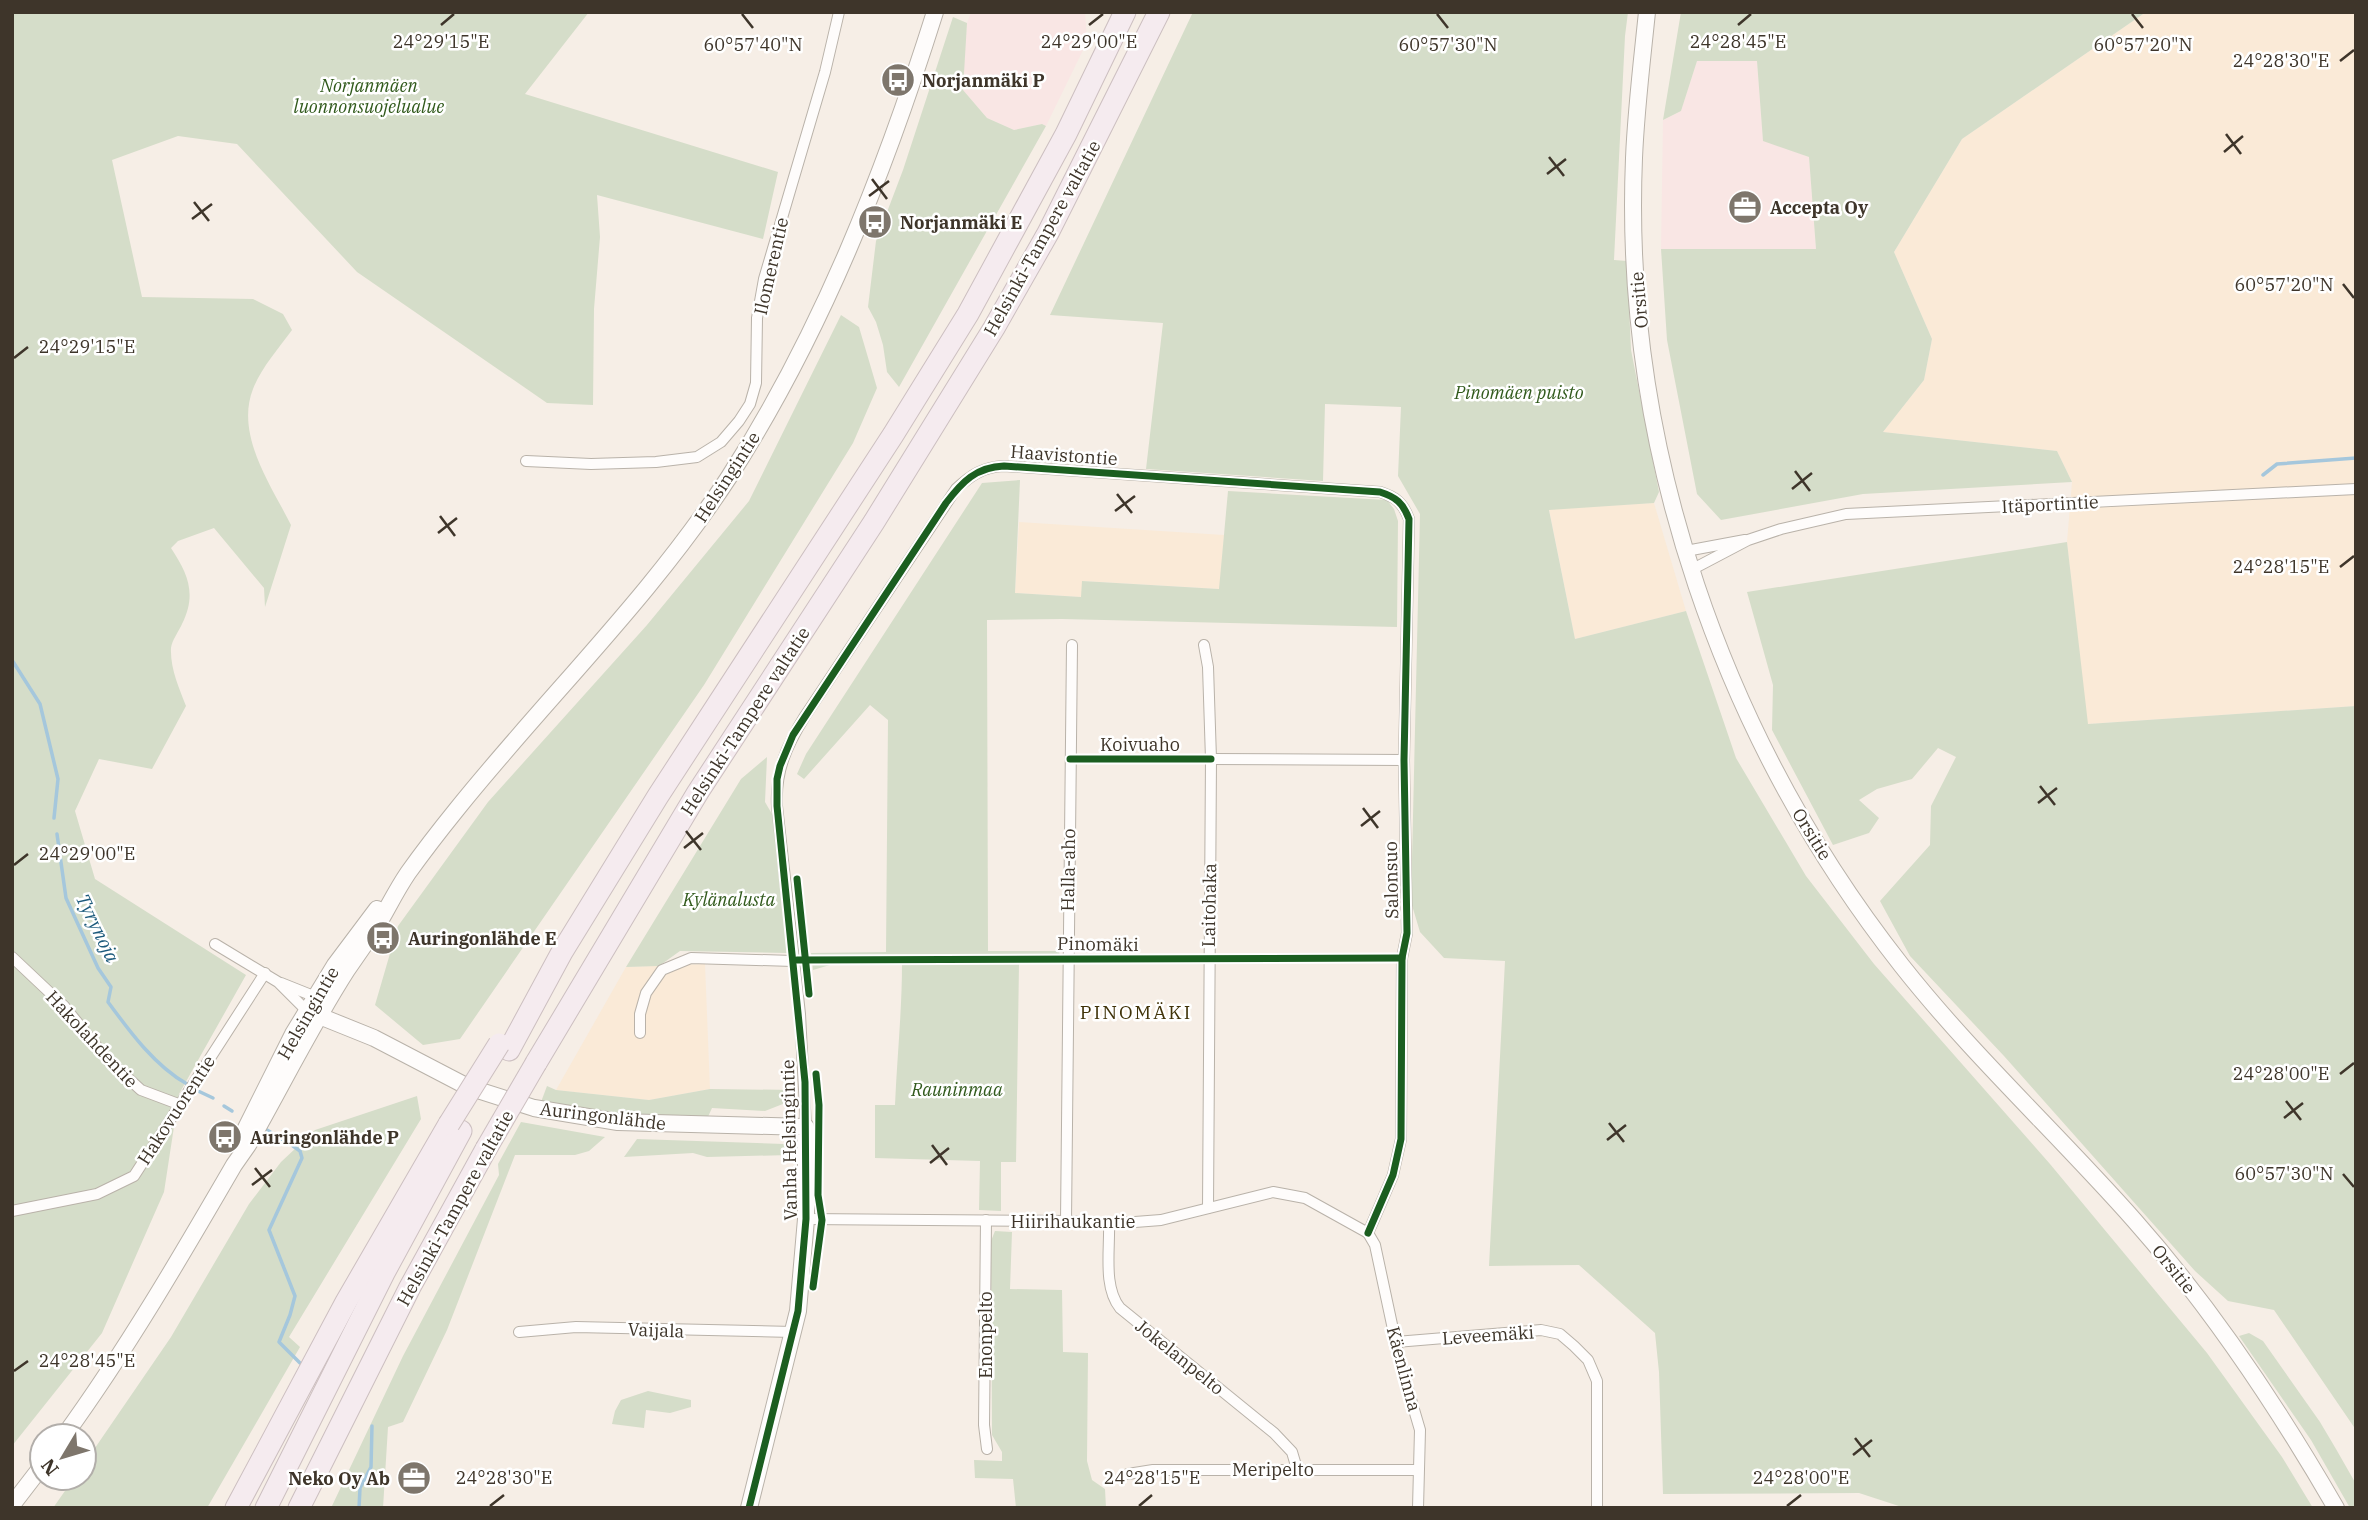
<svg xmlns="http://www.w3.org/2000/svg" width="2368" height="1520" font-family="'IBM Plex Serif',serif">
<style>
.commercial{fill:#f9e6e4}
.built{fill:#faead7}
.green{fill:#d5ddc9}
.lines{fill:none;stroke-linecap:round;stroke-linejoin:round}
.stream{stroke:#a5c7dc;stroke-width:3.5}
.street-casing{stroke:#b9b2a9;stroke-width:12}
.secondary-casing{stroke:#b9b2a9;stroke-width:18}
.highway-casing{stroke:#ccbfc0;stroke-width:23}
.street{stroke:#fefcfb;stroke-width:10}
.secondary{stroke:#fefcfb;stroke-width:16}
.highway{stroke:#f5ebef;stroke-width:21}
.highway-bridge-casing{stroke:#ccbfc0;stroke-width:23;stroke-linecap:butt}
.highway-bridge{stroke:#f5ebef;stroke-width:21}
.cycleway-casing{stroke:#fff;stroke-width:11}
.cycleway{stroke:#1b5e20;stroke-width:7}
.ticks{fill:none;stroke:#3e352a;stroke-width:2.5}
.labels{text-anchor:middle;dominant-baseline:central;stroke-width:5;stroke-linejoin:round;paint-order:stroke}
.poi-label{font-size:18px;font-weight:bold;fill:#3e352a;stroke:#fff;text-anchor:start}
.park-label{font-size:18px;font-style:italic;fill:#315a1c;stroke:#fff}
.street-label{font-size:18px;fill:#3e352a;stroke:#fff}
.water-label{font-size:19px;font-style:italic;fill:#1c5a7c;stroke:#fff}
.neighbourhood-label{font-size:19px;letter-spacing:2px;fill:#403309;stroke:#fff}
.ticks-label{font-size:18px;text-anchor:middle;fill:#3e352a;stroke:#fff;stroke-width:5;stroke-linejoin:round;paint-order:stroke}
</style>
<rect width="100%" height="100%" fill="#f6eee6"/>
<g class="commercial">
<path d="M971 12H1085L1087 42 1046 126 1042 124 1014 130 987 118 962 89 967 23Z"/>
<path d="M1697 61H1757L1763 140 1809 157 1816 250 1661 249 1663 120 1681 111Z"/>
</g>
<g class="built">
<path d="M2146 12H2356V706L2087 724 2067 542 2072 482 2057 451 1883 432 1924 380 1932 339 1894 252 1962 139Z"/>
<path d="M1654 503 1686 611 1575 639 1549 509Z"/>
<path d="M1019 522 1224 535 1220 589 1083 581 1082 597 1015 593Z"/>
<path d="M705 964 710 1089 649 1100 556 1090 626 967Z"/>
</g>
<g class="green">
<path d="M12 12H589L525 94 778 172 763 239 597 195 600 237 594 309 593 405 547 403 357 272 237 144 178 136 112 160 142 297 253 299 283 314 292 330C279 348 261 368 253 389 235 435 271 485 291 525L265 607 264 588 214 528 178 541 171 548C188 574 197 594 182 624 179 631 172 640 171 648 170 668 179 688 186 706L152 769 99 759 75 811 95 879 246 975 179 1094 164 1192 102 1333 12 1446Z"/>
<path d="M1193 12H1628L1625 36 1614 260 1627 261 1631 350 1659 492 1654 503 1549 510 1575 639 1686 611 1736 758 1806 876 1874 964 2050 1164 2207 1353 2282 1457 2313 1508H1905L1859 1493 1663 1494 1659 1372 1655 1333 1579 1265 1489 1266 1505 961 1444 958 1420 932 1411 902 1420 514 1398 476 1401 407 1325 404 1323 481 1146 469 1163 323 1050 315Z"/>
<path d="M1681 12H2146L1962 139 1894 252 1932 339 1924 380 1883 432 2057 451 2072 482 1863 494 1721 520 1697 494 1667 340 1661 249H1816L1809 157 1763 141 1757 61H1697L1681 111 1663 120Z"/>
<path d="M953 17 967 23 963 90 987 118 1014 130 1042 124 1046 126 899 387 887 372 883 345 876 322 868 307 876 241 903 170Z"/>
<path d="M841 315 859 327 877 388 853 443 704 685 460 1039 423 1045 375 1005 398 926 488 802 647 625 749 501Z"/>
<path d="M1020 480 1015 593 1081 597 1082 581 1219 589 1228 491 1387 500 1394 509 1398 521 1397 627 1062 619 987 620 988 951H1059L1061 964H1019L1016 1162H1001V1211L979 1210 980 1161 875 1158V1105H895C897 1058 902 1011 902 964L830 965 813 970 811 953 886 952 888 720 870 705 804 779 797 774 806 754 982 483Z"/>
<path d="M2067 542 2088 724 2356 706V1430L2274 1310 2228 1301 2195 1271 2004 1056 1910 956 1880 901 1930 845 1931 806 1956 757 1938 748 1912 779 1877 789 1859 800 1879 818 1869 833 1833 845 1772 730 1773 685 1747 592Z"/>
<path d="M767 757 765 802 772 814 787 953 680 951 659 966 626 967 741 779Z"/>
<path d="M547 1086 556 1090 649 1100 710 1089 795 1090 793 1100 765 1111 712 1108 707 1119 615 1114 541 1102Z"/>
<path d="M417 1096 421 1119 289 1337 300 1347 207 1508H53L74 1478H84V1464L171 1337 249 1204 281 1162 315 1130Z"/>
<path d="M521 1122 605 1137 589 1151 575 1155H515L447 1330 403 1422 388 1427 383 1508H331L403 1356 499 1175 498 1164Z"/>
<path d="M637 1139 784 1144 789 1155 707 1157 693 1153 624 1157Z"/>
<path d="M995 1231 1012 1232 1010 1289 1062 1290 1063 1352 1088 1353 1087 1461 1092 1480 1105 1489 1106 1508H1016L1013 1479 975 1478 974 1460 1002 1461V1452L992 1435 991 1241Z"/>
<path d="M2249 1333 2263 1341 2320 1422 2336 1449 2356 1484V1508H2350L2311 1440 2239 1336Z"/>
<path d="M648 1391 691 1400V1407L670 1413 646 1410 644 1428 612 1424 615 1411 621 1400Z"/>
</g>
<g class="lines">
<g class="stream">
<path d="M2263 475 2277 464 2356 458"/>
<path d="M12 660 40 704 58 779 54 818"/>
<path d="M57 834 66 898 98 968 111 987 108 1002C130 1032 155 1066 187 1084"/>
<path d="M196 1090 213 1098"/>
<path d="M224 1106 232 1111"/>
<path d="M267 1130 283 1140"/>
<path d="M293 1146 300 1151 302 1158 269 1230 295 1296 290 1315 279 1342 300 1363"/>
<path d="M359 1508 360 1488 371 1467 372 1426"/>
</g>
<g class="street-casing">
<g id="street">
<path d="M526 461 591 464 656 462 697 457 721 442 739 421 750 404 756 383 757 318 764 279 825 72 839 12"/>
<path d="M1686 551 1745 540"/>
<path d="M1691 570 1748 540 1781 529 1846 514 2356 489"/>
<path d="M1204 645 1208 667 1211 759 1208 1208"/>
<path d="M1211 759 1404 760"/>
<path d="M215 944 278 982 307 1011"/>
<path d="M12 957 64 1006 107 1059 141 1090 181 1105"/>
<path d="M281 983 316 997"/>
<path d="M640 1033V1014L646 993 662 970 691 958 793 961"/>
<path d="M806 1127 800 1014 777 806C775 771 787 745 805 716L956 489C971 475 983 467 1004 466L1380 492C1396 497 1403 503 1409 519L1404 760 1407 933 1402 958 1401 1139 1393 1175 1368 1233"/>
<path d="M12 1211 97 1194 134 1176 265 973"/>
<path d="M806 1219 1066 1221 1109 1224 1161 1220 1273 1192 1305 1198 1368 1233 1375 1245 1400 1362 1420 1430 1418 1508"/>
<path d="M986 1220 984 1425 987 1449"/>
<path d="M1066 1221 1072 645"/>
<path d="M1109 1224C1110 1250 1103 1287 1120 1308L1274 1433 1292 1452 1297 1469"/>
<path d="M519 1332 576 1327 793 1332"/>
<path d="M1396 1342 1541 1330 1560 1334 1574 1346 1588 1360 1597 1381V1508"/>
<path d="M1128 1474 1153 1470H1418"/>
</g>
</g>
<g class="secondary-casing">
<g id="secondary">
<path d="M1647 12C1642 61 1636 109 1634 158 1622 447 1723 739 1902 966 1973 1056 2058 1134 2134 1220 2212 1308 2277 1406 2336 1508"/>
<path d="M307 1011 374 1038 468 1087 534 1108 618 1122 806 1127V1219L798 1311 749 1508"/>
<path d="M239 1142 293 1034 335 965 377 909"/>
<path d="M64 1436C127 1349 180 1258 234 1165L248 1145C281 1087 311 1026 347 970 356 957 365 944 374 931 386 912 395 892 408 873 423 852 440 830 457 809 547 697 650 598 729 477 821 334 884 174 935 12"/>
<path d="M12 1505 42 1466"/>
</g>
</g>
<g class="highway-casing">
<g id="highway">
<path d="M509 1050 562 952 658 796 893 435 968 314 1066 134 1125 12"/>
<path d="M536 1063 698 792 874 522 994 328 1048 233 1159 12"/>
<path d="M236 1508 346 1302 449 1124"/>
<path d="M266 1508 384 1273 461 1131"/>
<path d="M299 1508 410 1287 486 1149"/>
</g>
</g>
<use href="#street" class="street"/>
<use href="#secondary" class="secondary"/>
<use href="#highway" class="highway"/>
<g class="highway-bridge-casing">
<g id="highway-bridge">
<path d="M449 1124 499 1044"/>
<path d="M486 1149 536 1063"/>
</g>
</g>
<use href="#highway-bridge" class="highway-bridge"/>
<g class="cycleway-casing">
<g id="cycleway">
<path d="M1070 759H1211"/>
<path d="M797 879 809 994"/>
<path d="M797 960 1402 958"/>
<path d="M813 1287 822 1220 818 1195 819 1105 816 1074"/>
<path d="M749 1508 798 1311 806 1219 805 1082 777 806V779L780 766 793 735 946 503C962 482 976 467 1004 466L1380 492C1396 497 1403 503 1409 519L1404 760 1407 933 1402 958 1401 1139 1393 1175 1368 1233"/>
</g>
</g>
<use href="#cycleway" class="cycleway"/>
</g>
<path class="ticks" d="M742 14 753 28M1437 14 1448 28M2132 14 2143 28M441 25 454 14M1089 25 1103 14M1738 25 1751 14M2340 61 2354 50M2226 134 2241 154M2224 152 2243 136M1549 157 1564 176M1547 174 1566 159M872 179 887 199M869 196 889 181M194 202 209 221M192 219 212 204M2343 284 2354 298M14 358 28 347M1795 471 1810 491M1792 489 1812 473M1117 494 1132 513M1115 511 1135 496M440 516 455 536M438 533 457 518M2340 567 2354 556M2040 786 2055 805M2038 803 2057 788M1363 808 1378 828M1361 826 1380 811M686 831 701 850M684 848 703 833M14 865 28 854M2340 1074 2354 1063M2286 1101 2301 1120M2284 1118 2303 1103M1609 1123 1624 1142M1607 1140 1626 1125M932 1145 947 1165M930 1163 949 1148M255 1168 270 1187M2343 1174 2354 1187M252 1185 272 1170M14 1371 28 1361M1855 1438 1870 1457M1853 1455 1872 1440M490 1506 504 1495M1139 1506 1152 1495M1787 1506 1801 1495"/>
<defs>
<g id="bus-disc" transform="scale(1.75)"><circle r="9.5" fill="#7e766c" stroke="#fff"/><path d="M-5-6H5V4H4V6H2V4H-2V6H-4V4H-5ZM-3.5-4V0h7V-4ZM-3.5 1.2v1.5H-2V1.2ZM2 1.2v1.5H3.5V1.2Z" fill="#fff"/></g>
<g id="office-disc" transform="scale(1.75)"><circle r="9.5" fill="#7e766c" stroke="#fff"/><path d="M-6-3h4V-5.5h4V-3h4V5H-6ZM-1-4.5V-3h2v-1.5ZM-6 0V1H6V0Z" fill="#fff"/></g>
</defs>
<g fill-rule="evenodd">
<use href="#bus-disc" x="898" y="80"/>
<use href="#office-disc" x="1745" y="207"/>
<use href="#bus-disc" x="875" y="222"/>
<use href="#bus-disc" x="383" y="938"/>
<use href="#bus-disc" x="225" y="1137"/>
<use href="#office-disc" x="414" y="1478"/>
</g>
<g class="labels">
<g class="poi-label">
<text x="922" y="80">Norjanmäki P</text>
<text x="1770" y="207">Accepta Oy</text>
<text x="900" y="222">Norjanmäki E</text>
<text x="408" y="938">Auringonlähde E</text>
<text x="250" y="1137">Auringonlähde P</text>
<text x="390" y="1478" text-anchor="end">Neko Oy Ab</text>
</g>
<g class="park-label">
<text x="369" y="85">Norjanmäen<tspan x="369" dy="21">luonnonsuojelualue</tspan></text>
<text x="1519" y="392">Pinomäen puisto</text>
<text x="729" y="899">Kylänalusta</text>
<text x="957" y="1089">Rauninmaa</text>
</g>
<g class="street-label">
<text transform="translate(1042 238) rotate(-61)">Helsinki-Tampere valtatie</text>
<text transform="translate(771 266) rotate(-77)">Ilomerentie</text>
<text transform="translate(1639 300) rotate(-95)">Orsitie</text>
<text transform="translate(1064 455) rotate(4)">Haavistontie</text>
<text transform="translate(727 477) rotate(-57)">Helsingintie</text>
<text transform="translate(2050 504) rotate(-3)">Itäportintie</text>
<text transform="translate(745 721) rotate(-57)">Helsinki-Tampere valtatie</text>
<text x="1140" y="744">Koivuaho</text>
<text transform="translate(1812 834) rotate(58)">Orsitie</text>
<text transform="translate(1068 870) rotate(-89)">Halla-aho</text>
<text transform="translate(1391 880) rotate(-91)">Salonsuo</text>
<text transform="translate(1209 905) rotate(-89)">Laitohaka</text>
<text transform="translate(1098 944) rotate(1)">Pinomäki</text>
<text transform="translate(308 1013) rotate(-60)">Helsingintie</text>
<text transform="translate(92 1039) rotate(47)">Hakolahdentie</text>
<text transform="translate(176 1110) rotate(-57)">Hakovuorentie</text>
<text transform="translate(603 1116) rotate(7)">Auringonlähde</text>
<text transform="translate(789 1140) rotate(-91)">Vanha Helsingintie</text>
<text transform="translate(455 1208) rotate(-61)">Helsinki-Tampere valtatie</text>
<text x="1073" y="1221">Hiirihaukantie</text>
<text transform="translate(2174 1269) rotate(51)">Orsitie</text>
<text transform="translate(656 1330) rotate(2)">Vaijala</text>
<text transform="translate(985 1335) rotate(-90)">Enonpelto</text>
<text transform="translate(1488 1335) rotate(-4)">Leveemäki</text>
<text transform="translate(1180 1357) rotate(39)">Jokelanpelto</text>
<text transform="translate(1404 1369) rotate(75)">Käenlinna</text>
<text x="1273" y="1469">Meripelto</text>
</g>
<g class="water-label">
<text transform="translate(98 928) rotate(64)">Tyrynoja</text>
</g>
<g class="neighbourhood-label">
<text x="1136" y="1012">PINOMÄKI</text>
</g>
</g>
<g class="ticks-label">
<text x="441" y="48">24°29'15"E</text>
<text x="1089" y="48">24°29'00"E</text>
<text x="1738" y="48">24°28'45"E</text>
<text x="753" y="51">60°57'40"N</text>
<text x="1448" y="51">60°57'30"N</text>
<text x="2143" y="51">60°57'20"N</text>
<text x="2281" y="67">24°28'30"E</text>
<text x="2284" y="291">60°57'20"N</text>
<text x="87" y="353">24°29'15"E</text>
<text x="2281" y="573">24°28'15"E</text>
<text x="87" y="860">24°29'00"E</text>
<text x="2281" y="1080">24°28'00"E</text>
<text x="2284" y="1180">60°57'30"N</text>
<text x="87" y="1367">24°28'45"E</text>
<text x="504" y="1484">24°28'30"E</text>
<text x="1152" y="1484">24°28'15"E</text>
<text x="1801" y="1484">24°28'00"E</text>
</g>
<rect width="2368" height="1520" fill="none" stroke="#3e352a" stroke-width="28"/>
<g transform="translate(63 1457) rotate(232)"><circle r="33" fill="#ffffff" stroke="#b2aeaa" stroke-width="2"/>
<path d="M0-5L12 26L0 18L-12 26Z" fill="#7e766c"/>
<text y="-10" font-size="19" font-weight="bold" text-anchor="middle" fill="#3e352a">N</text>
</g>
</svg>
